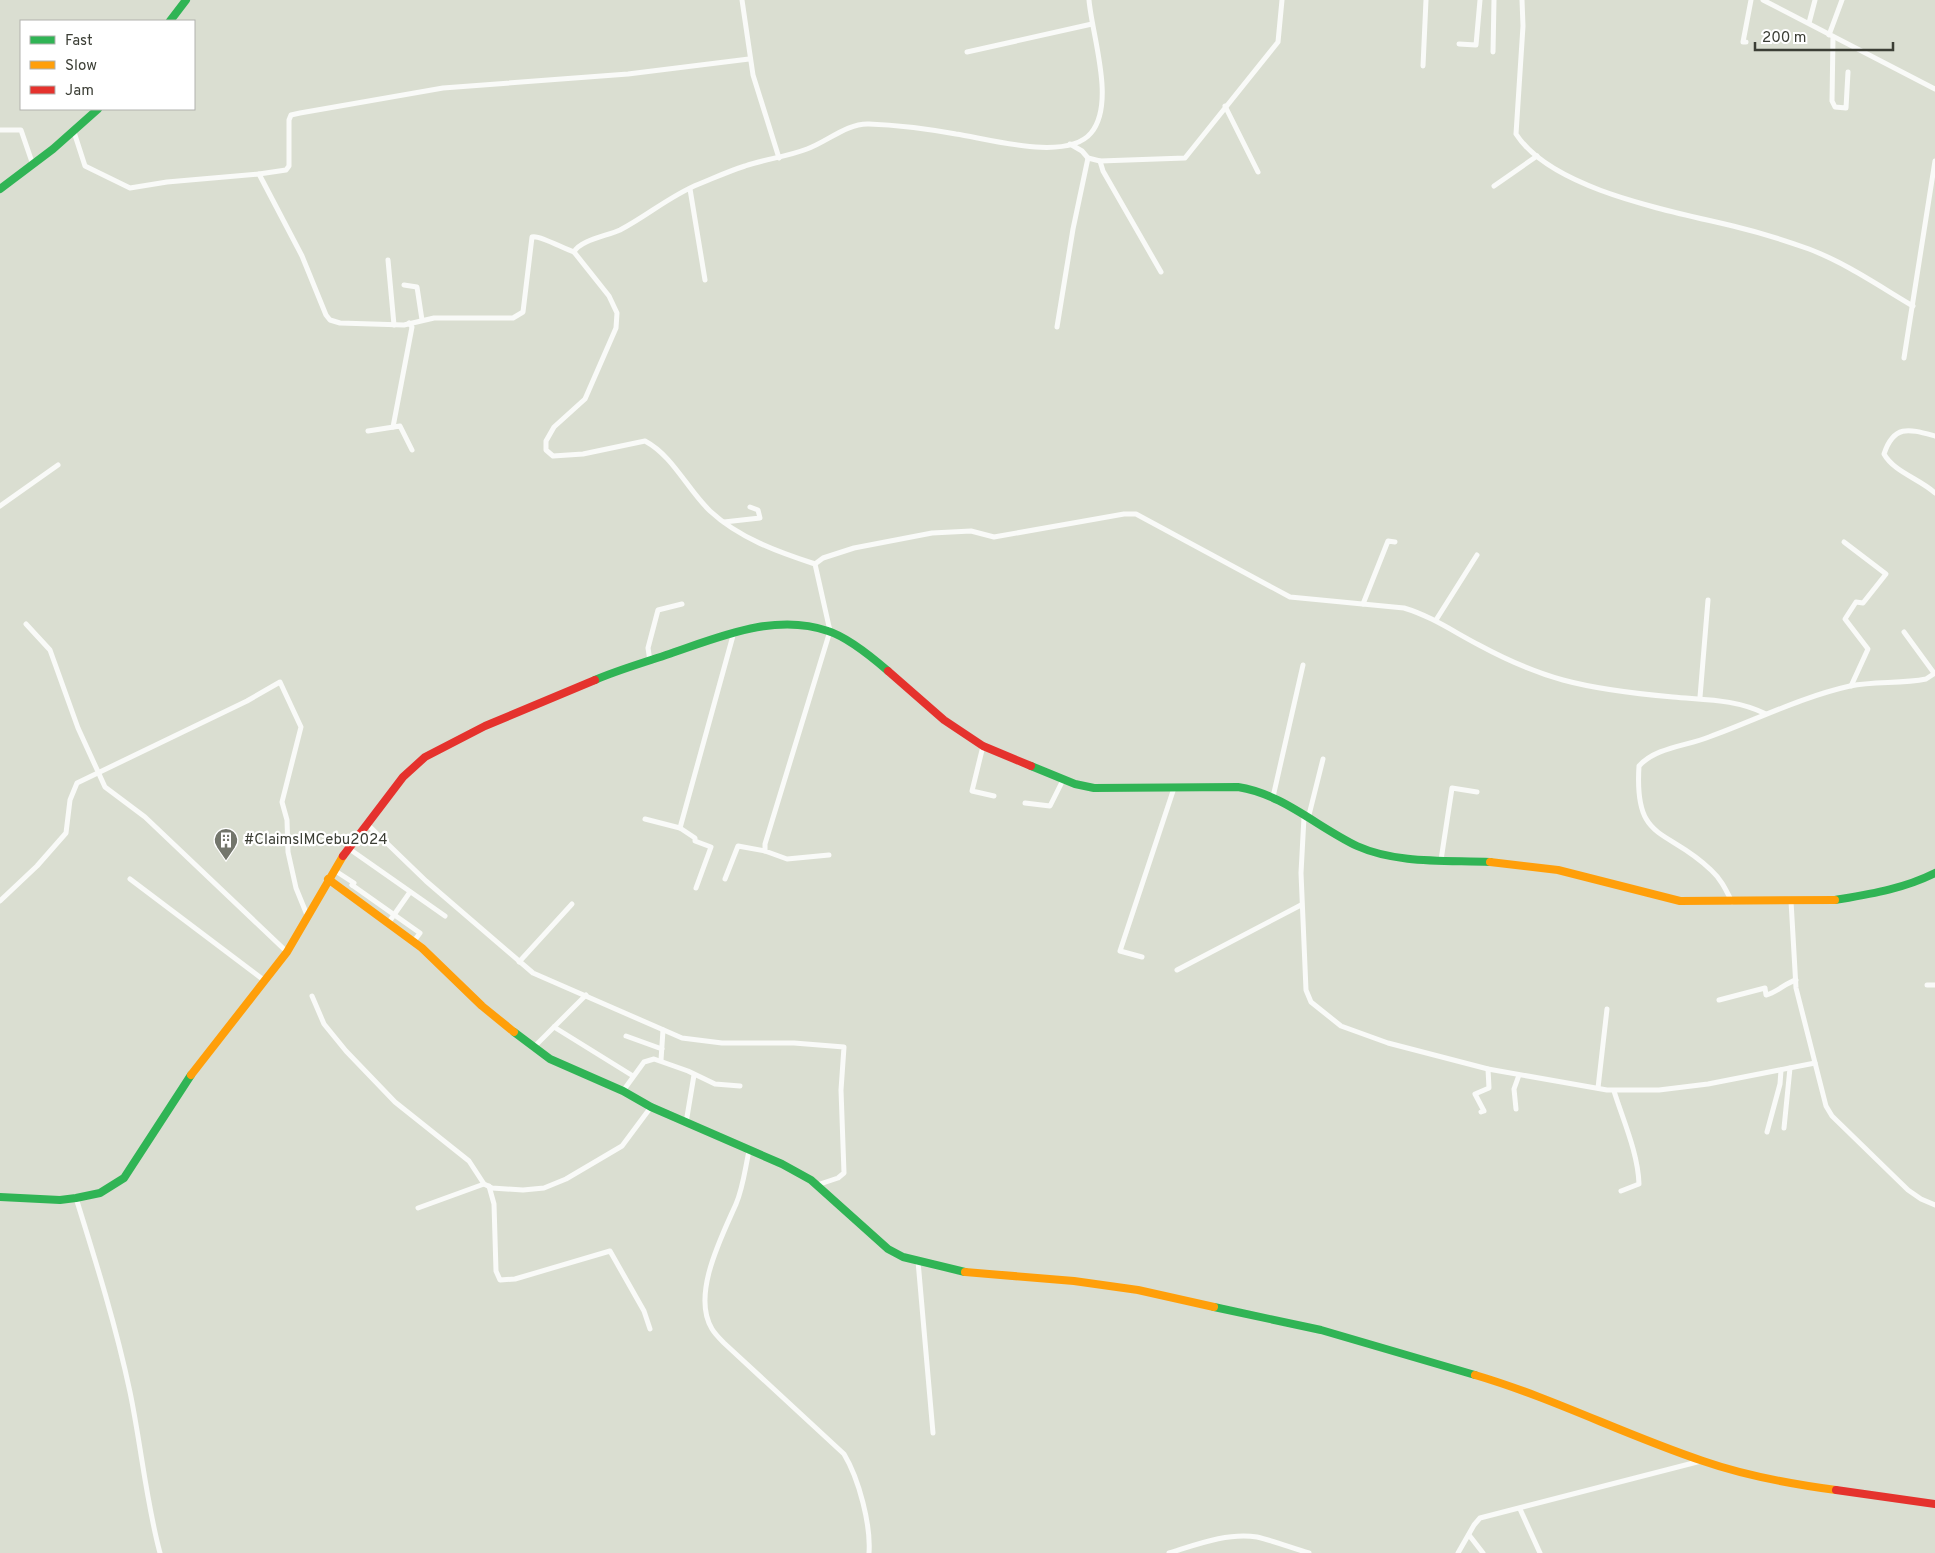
<svg xmlns="http://www.w3.org/2000/svg" width="1935" height="1553" font-family="Overpass,sans-serif">
<style>
.lines{fill:none;stroke-linecap:round;stroke-linejoin:round}
.street{stroke:#f9faf8;stroke-width:5}
.fast{stroke:#30b455;stroke-width:8}
.slow{stroke:#ff9f0a;stroke-width:8}
.jam{stroke:#e5322d;stroke-width:8}
.labels{text-anchor:middle;dominant-baseline:central;stroke-width:4.5;stroke-linejoin:round;paint-order:stroke}
.poi-label{font-size:15px;fill:#3b3e35;stroke:#fff;text-anchor:start}
</style>
<rect width="100%" height="100%" fill="#daded1"/>
<g class="lines">
<g class="street">
<path d="M742 0 753 75 779 158"/>
<path d="M1522 0 1523 26 1516 134C1552 190 1671 211 1733 226 1758 232 1784 240 1809 249 1846 263 1879 286 1913 306"/>
<path d="M1763 0 1935 89"/>
<path d="M1809 23 1815 0"/>
<path d="M1829 35 1842 0"/>
<path d="M1833 37 1832 101 1835 107 1846 108 1848 72"/>
<path d="M1746 42H1743L1751 0"/>
<path d="M1459 44 1476 45 1480 0"/>
<path d="M967 52 1092 24"/>
<path d="M1493 52 1494 0"/>
<path d="M1423 66 1426 0"/>
<path d="M1225 106 1258 172"/>
<path d="M0 130H21L33 165"/>
<path d="M74 132 85 166 130 188 167 182 259 174 302 256 326 315 330 320 340 323 404 325 434 318H513L523 312 532 237C540 235 564 249 574 252"/>
<path d="M1070 144 1082 151 1088 158 1100 161 1185 158 1278 42 1282 0"/>
<path d="M1100 161 1103 171 1161 272"/>
<path d="M259 174 286 170 289 166V120L291 115 300 113 443 88 628 74 749 59"/>
<path d="M1494 186 1537 156"/>
<path d="M690 189 705 280"/>
<path d="M388 260 394 325"/>
<path d="M404 285 417 287 422 320"/>
<path d="M1057 327 1073 229 1088 158"/>
<path d="M1904 358 1935 161"/>
<path d="M393 427 412 327 409 323"/>
<path d="M368 431 400 426 412 450"/>
<path d="M1935 436C1909 429 1894 424 1884 454 1894 472 1920 479 1935 493"/>
<path d="M0 506 58 465"/>
<path d="M724 522 760 518 758 510 750 507"/>
<path d="M1844 542 1886 574 1863 603 1856 602 1845 619 1868 649 1851 686"/>
<path d="M815 564 823 558 854 548 932 533 971 531 994 537 1124 514H1136L1290 597 1404 608C1431 616 1454 632 1479 645 1505 659 1534 672 1563 680 1596 689 1639 694 1673 697 1705 700 1736 699 1766 714"/>
<path d="M1363 604 1388 541 1395 542"/>
<path d="M1436 620 1477 555"/>
<path d="M26 624 50 650 78 728 105 787 145 817 287 952"/>
<path d="M1904 632 1934 673"/>
<path d="M650 661 648 648 658 610 682 604"/>
<path d="M1700 697 1708 600"/>
<path d="M983 746 972 791 994 796"/>
<path d="M1273 797 1303 665"/>
<path d="M1025 803 1050 806 1063 780"/>
<path d="M1304 817 1301 873 1306 990 1311 1002 1341 1026 1388 1043 1488 1069 1607 1090H1659L1708 1084 1815 1063"/>
<path d="M645 819 680 828 695 838V841L711 847 696 888"/>
<path d="M1308 819 1323 759"/>
<path d="M366 823 426 881 533 973 682 1038 722 1043H794L844 1047 841 1090 844 1173 838 1178 817 1185"/>
<path d="M680 828 734 632"/>
<path d="M348 848 445 916"/>
<path d="M829 855 787 859 765 851V844L830 631 815 564C778 552 739 538 710 511 687 489 673 456 645 441L583 454 553 456 546 450V441L554 427 585 399 616 328 617 313 609 296 574 252C580 240 607 236 620 230 647 216 671 195 699 184 714 178 729 171 745 166 765 159 786 157 807 149 827 142 847 123 869 124 898 125 928 129 956 134 989 139 1067 162 1091 133 1116 103 1092 36 1089 0"/>
<path d="M1441 860 1452 788 1477 792"/>
<path d="M334 870 354 883 352 885"/>
<path d="M130 879 265 981"/>
<path d="M725 879 738 846 765 851"/>
<path d="M352 885 420 933 414 941"/>
<path d="M0 901 37 866 66 833 70 800 77 783 247 701 280 682 301 727 282 802 287 820 288 852 296 888 307 915"/>
<path d="M1791 901 1796 988 1826 1106 1832 1116 1908 1190 1921 1199 1935 1205"/>
<path d="M1732 902C1726 890 1721 879 1711 870 1667 827 1634 844 1639 766 1656 747 1687 746 1709 737 1756 720 1801 697 1850 686 1875 681 1901 684 1926 679L1935 673"/>
<path d="M389 922 410 892"/>
<path d="M1142 957 1120 951 1174 788"/>
<path d="M519 962 572 904"/>
<path d="M1177 970 1301 905"/>
<path d="M1927 985H1935"/>
<path d="M312 996 324 1024 346 1051 395 1102 469 1161 484 1184 492 1188 523 1190 544 1188 566 1179 622 1146 651 1107"/>
<path d="M1719 1000 1765 988 1766 995C1778 992 1785 983 1796 980"/>
<path d="M554 1027 633 1076"/>
<path d="M626 1036 662 1049"/>
<path d="M533 1048 586 995"/>
<path d="M661 1060 663 1030"/>
<path d="M1598 1088 1607 1009"/>
<path d="M623 1091 644 1062 654 1059 688 1071 715 1084 740 1086"/>
<path d="M1614 1091C1623 1120 1638 1153 1639 1184L1621 1191"/>
<path d="M1516 1109 1514 1089 1519 1075"/>
<path d="M1481 1112 1484 1111 1475 1094 1489 1088 1488 1069"/>
<path d="M686 1123 694 1075"/>
<path d="M1784 1128 1790 1068"/>
<path d="M1767 1132 1780 1084 1781 1070"/>
<path d="M749 1151C745 1169 743 1188 736 1204 722 1236 691 1295 712 1329 715 1334 720 1339 724 1343L844 1454C859 1479 871 1525 869 1553"/>
<path d="M489 1186 494 1204 496 1271 500 1280 515 1279 610 1251 644 1311 650 1329"/>
<path d="M76 1198C96 1262 116 1326 130 1392 141 1445 146 1501 160 1553"/>
<path d="M418 1208 484 1184"/>
<path d="M918 1261 933 1433"/>
<path d="M1520 1509 1540 1553"/>
<path d="M1469 1535 1483 1553"/>
<path d="M1169 1553C1195 1545 1228 1532 1257 1537 1274 1541 1292 1548 1309 1553"/>
<path d="M1458 1553 1474 1525 1480 1518 1701 1461"/>
</g>
<g class="fast">
<path d="M170 21 186 0"/>
<path d="M0 189 53 149 98 109"/>
<path d="M595 680C618 670 643 663 666 655 717 638 774 612 828 631 847 637 873 658 888 671"/>
<path d="M1031 766 1075 784 1094 788 1238 787C1283 794 1317 827 1357 846 1397 864 1447 860 1490 862"/>
<path d="M1835 900C1870 894 1903 889 1935 873"/>
<path d="M514 1032 550 1059 623 1091 651 1107 782 1164 811 1180 888 1249 903 1257 965 1272"/>
<path d="M0 1197 60 1200 76 1198 100 1193 124 1178 191 1075"/>
<path d="M1214 1307 1321 1330 1475 1375"/>
</g>
<g class="slow">
<path d="M1490 862 1558 870 1680 901 1835 900"/>
<path d="M328 879 422 948 482 1006 514 1032"/>
<path d="M191 1075 287 952 343 856"/>
<path d="M965 1272 1074 1281 1138 1290 1214 1307"/>
<path d="M1475 1375C1553 1398 1625 1435 1703 1461 1746 1476 1791 1484 1836 1490"/>
</g>
<g class="jam">
<path d="M888 671 944 720 983 746 1031 766"/>
<path d="M343 856 403 777 425 757 485 726 595 680"/>
<path d="M1836 1490 1935 1504"/>
</g>
</g>
<defs>
<g id="building-pin" transform="scale(1.25)"><path d="M0 17L-7.5 6A9.5 9.5 0 1 1 7.5 6Z" fill="#73766c" stroke="#fff"/><path d="M-4-6H4V6H1V3H-1V6H-4ZM-2.5-4.3h1.7v1.8h-1.7ZM.8-4.3h1.7v1.8H.8ZM-2.5-1h1.7V.8h-1.7ZM.8-1h1.7V.8H.8Z" fill="#fff"/></g>
</defs>
<g fill-rule="evenodd">
<use href="#building-pin" x="226" y="840"/>
</g>
<g class="labels">
<g class="poi-label">
<text x="244" y="840">#ClaimsIMCebu2024</text>
</g>
</g>
<rect x="20" y="20" width="175" height="90" fill="#ffffff" stroke="#b1b2ae"/>
<rect x="30" y="36" width="25" height="8" fill="#30b455" stroke="#b1b2ae"/>
<text x="65" y="45" font-size="15" fill="#3b3e35">Fast</text>
<rect x="30" y="61" width="25" height="8" fill="#ff9f0a" stroke="#b1b2ae"/>
<text x="65" y="70" font-size="15" fill="#3b3e35">Slow</text>
<rect x="30" y="86" width="25" height="8" fill="#e5322d" stroke="#b1b2ae"/>
<text x="65" y="95" font-size="15" fill="#3b3e35">Jam</text>
<path d="M1755 42v8h138v-8" fill="none" stroke="#3b3e35" stroke-width="2.5"/>
<text x="1762" y="42" font-size="15" fill="#3b3e35" stroke="#ffffff" stroke-width="4" paint-order="stroke">200 m</text>
</svg>
